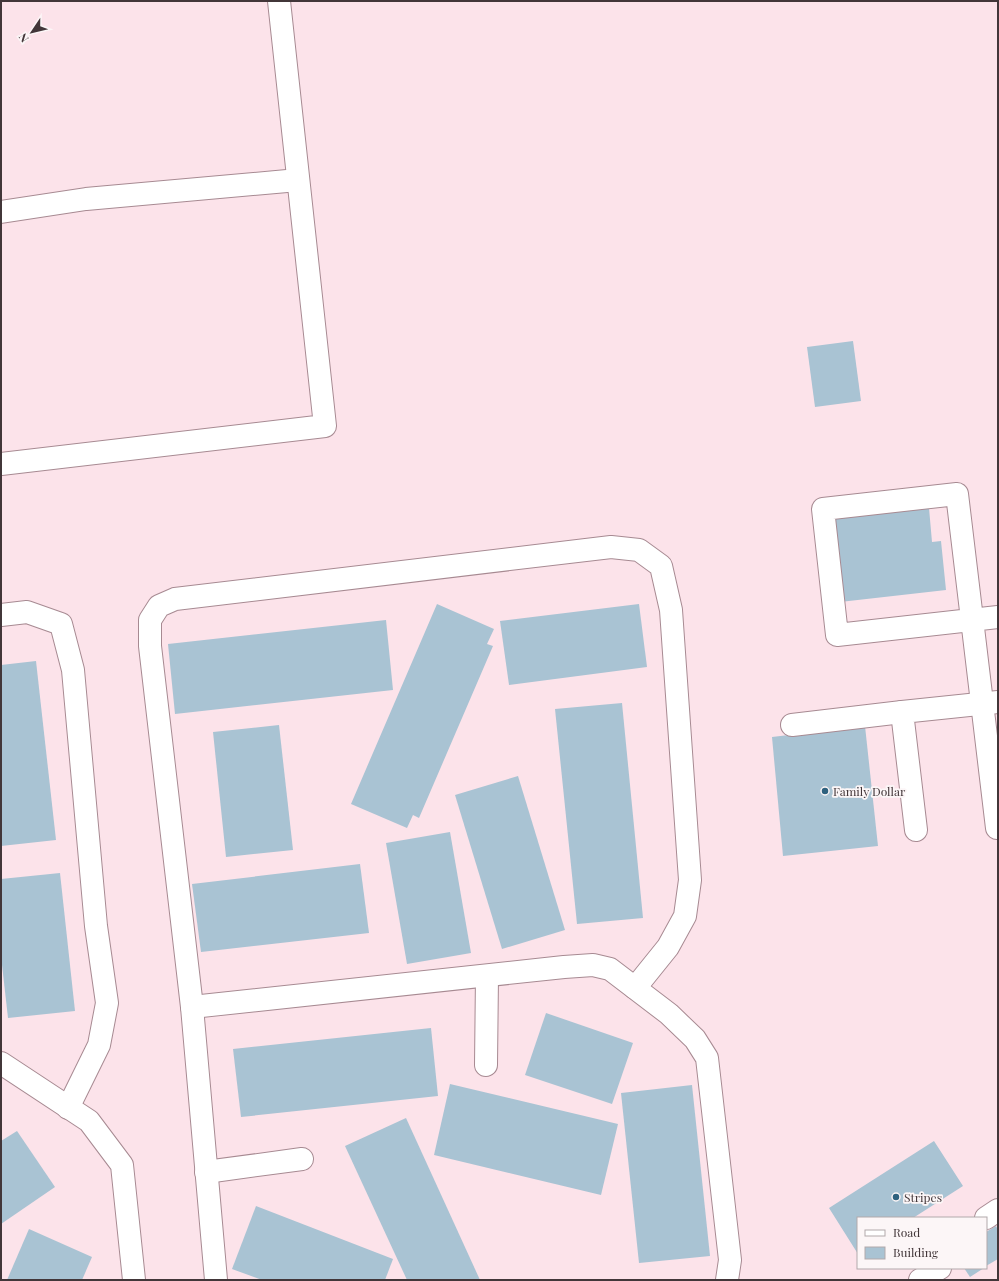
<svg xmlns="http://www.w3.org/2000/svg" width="999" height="1281" font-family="'Playfair Display',serif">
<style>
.building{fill:#a9c3d3}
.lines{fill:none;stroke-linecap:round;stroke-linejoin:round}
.minor-casing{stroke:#a78a92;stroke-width:24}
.minor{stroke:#fff;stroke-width:22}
.poi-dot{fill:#2e617e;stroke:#fcf6f7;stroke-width:1.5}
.labels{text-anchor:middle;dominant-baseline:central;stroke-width:3.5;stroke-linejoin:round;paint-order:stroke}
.poi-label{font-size:12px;fill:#423639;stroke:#fcf6f7;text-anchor:start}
</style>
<rect width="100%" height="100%" fill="#fce3ea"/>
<g class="building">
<path d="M853 341 861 401 815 407 807 347Z"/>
<path d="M929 508 932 542 941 541 946 590 840 602 831 519Z"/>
<path d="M437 604 494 629 487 644 493 646 419 818 413 815 407 828 351 804Z"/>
<path d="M639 604 647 667 509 685 500 621Z"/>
<path d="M386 620 393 690 175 714 168 644Z"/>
<path d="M36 661 56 840 1 846V665Z"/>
<path d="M622 703 643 918 577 924 555 709Z"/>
<path d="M279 725 293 850 226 857 213 732Z"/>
<path d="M865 726 878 846 783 856 772 737Z"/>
<path d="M518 776 565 930 502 949 455 795Z"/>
<path d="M450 832 471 953 407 964 386 843Z"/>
<path d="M360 864 369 933 201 952 192 884Z"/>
<path d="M60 873 75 1011 8 1018 1 956V879Z"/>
<path d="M546 1013 633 1043 612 1104 525 1075Z"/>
<path d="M431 1028 438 1096 241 1117 233 1049Z"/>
<path d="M450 1084 618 1124 601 1195 434 1155Z"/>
<path d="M692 1085 710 1256 639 1263 621 1093Z"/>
<path d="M406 1118 480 1280H407L345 1146Z"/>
<path d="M17 1131 55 1187 1 1224V1141Z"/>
<path d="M934 1141 963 1186 913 1218H858V1254L829 1208Z"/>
<path d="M256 1206 393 1259 385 1280H262L232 1269Z"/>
<path d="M996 1226 998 1230V1259L986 1266V1232Z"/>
<path d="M29 1229 92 1257 82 1280H7Z"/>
<path d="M964 1268H984L970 1277Z"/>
</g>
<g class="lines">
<g class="minor-casing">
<g id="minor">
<path d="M1 212 86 199 298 180"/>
<path d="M1 464 325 426 279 1"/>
<path d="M1 615 27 612 61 624 73 670 96 926 107 1003 99 1045 68 1108"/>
<path d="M792 725 902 712"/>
<path d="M997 828 957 494 823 509 837 635 998 617"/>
<path d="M916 830 902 712 998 702"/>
<path d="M192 1007 564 967 593 965 610 969 669 1014 695 1039 707 1058 730 1260 727 1280"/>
<path d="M1 1063 89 1121 122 1165 134 1280"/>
<path d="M486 1065 487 976"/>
<path d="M206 1172 302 1159"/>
<path d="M986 1218 998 1210"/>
<path d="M216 1280 192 1007 150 646V620L159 606 175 599 611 547 639 550 661 566 671 610 690 880 685 916 668 947 635 988"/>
<path d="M920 1280 940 1268"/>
</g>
</g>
<use href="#minor" class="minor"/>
</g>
<g class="poi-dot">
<circle cx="825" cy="791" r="4"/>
<circle cx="896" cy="1197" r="4"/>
</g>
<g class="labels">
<g class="poi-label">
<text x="833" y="791">Family Dollar</text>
<text x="904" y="1197">Stripes</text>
</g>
</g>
<rect width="999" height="1281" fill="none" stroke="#423639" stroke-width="4"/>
<rect x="857" y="1217" width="130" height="52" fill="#fcf6f7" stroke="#b2a9ab"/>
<rect x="865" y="1230" width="20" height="6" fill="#ffffff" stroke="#b2a9ab"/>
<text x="893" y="1237" font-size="12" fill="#423639">Road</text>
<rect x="865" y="1247" width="20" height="12" fill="#a9c3d3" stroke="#b2a9ab"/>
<text x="893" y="1257" font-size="12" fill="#423639">Building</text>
<g transform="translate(32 32) rotate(235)" stroke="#fcf6f7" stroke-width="3" paint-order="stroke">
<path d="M0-3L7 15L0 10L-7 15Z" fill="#423639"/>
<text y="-6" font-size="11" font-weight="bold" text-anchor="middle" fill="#423639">N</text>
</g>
</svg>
